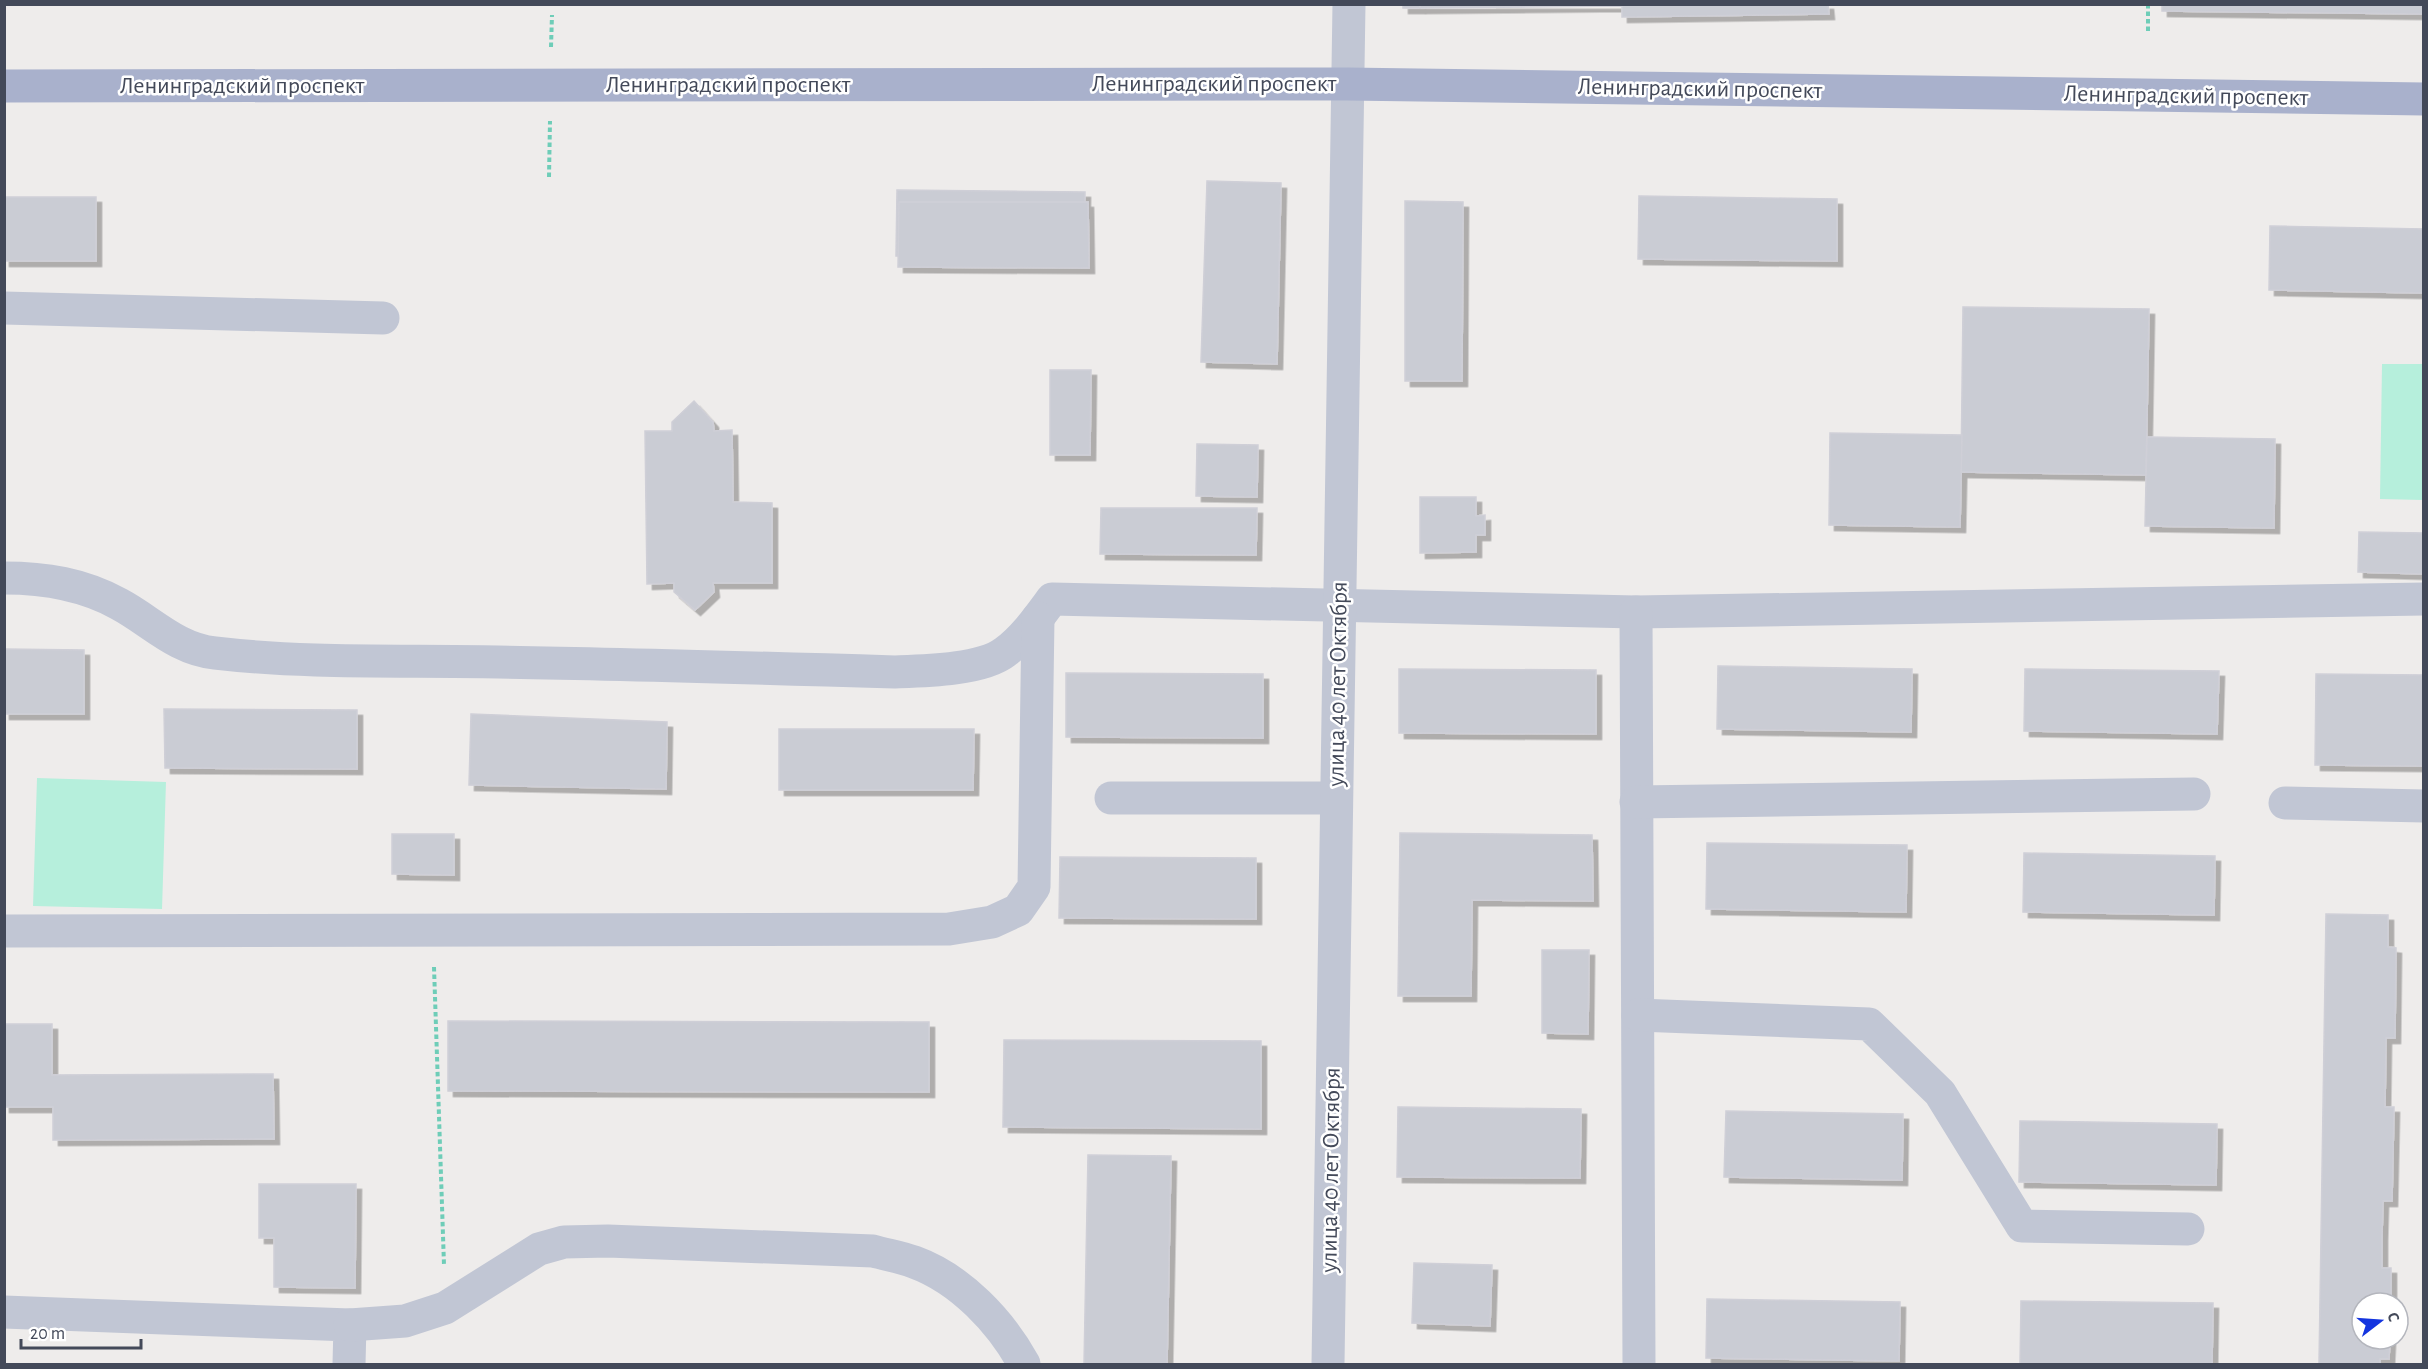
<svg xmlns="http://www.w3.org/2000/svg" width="2428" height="1369" font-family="'Alegreya Sans',sans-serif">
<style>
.green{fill:#b6efdc}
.building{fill:#caccd4;stroke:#cfcfd7;stroke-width:1.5;filter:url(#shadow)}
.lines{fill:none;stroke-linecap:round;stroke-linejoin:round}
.path{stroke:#6ecdb8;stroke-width:4;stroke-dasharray:4.5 3;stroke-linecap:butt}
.minor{stroke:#c1c6d4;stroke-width:33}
.major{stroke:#a9b1cc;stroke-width:33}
.labels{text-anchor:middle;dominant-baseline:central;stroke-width:5;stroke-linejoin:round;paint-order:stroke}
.street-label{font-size:24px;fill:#434959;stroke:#fff}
</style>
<defs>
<filter id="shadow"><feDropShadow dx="5.5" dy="5.5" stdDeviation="0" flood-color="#0004"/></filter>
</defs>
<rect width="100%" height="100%" fill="#eeeceb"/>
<g class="green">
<path d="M2382 364H2423V500L2380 499Z"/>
<path d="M37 778 166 782 162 909 33 906Z"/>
</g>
<g class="building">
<rect x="1403" y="4" width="17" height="4"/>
<path d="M1420 4H1828L1829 14 1622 17V6L1420 8Z"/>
<path d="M2162 4H2424V14L2162 11Z"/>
<path d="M1207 181 1281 183 1277 364 1201 362Z"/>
<path d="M897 190 1085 192 1084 259 896 256Z"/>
<path d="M1639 196 1837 199V261L1638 259Z"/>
<rect x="4" y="197" width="92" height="64"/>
<path d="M1405 201 1463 202 1462 381H1405Z"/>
<path d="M899 202H1088L1089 268 898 267Z"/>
<path d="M2270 226 2424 229V293L2269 290Z"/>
<path d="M1963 307 2149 309 2146 475 1961 472Z"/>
<path d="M1050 370H1091L1090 455H1050Z"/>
<path d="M694 401 713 422 714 431 732 430 733 502 772 503V583H713L714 592 695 610 674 592V583L647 584 645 431H672V422Z"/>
<path d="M1830 433 1962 435 1960 527 1829 525Z"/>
<path d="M2147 437 2275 439 2274 528 2145 526Z"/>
<path d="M1197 444 1258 445 1257 497 1196 496Z"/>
<path d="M1420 497H1476V516L1485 515V535H1476V552L1420 553Z"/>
<path d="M1101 508H1257L1256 555 1100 554Z"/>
<path d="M2359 532 2424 533V574L2358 572Z"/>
<path d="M4 649 84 650V714H4Z"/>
<path d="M1718 666 1912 669 1911 732 1717 729Z"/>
<path d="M1399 669 1596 670V734L1399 733Z"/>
<path d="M2025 669 2219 671 2217 734 2024 731Z"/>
<path d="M1066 673 1263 674V738L1066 737Z"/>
<path d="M2316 674 2424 675V766L2315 765Z"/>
<path d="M164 709 357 710V769L165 768Z"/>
<path d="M471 714 667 722 666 789 469 785Z"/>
<path d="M779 729H974L973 790H779Z"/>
<path d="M1400 833 1592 835 1593 901 1472 900 1471 996H1398Z"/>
<path d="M392 834H454V875L392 874Z"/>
<path d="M1707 843 1907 845 1906 912 1706 909Z"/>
<path d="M2024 853 2215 856 2214 915 2023 912Z"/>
<path d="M1060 857 1256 858V919L1059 918Z"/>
<path d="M2326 914 2388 915V947L2396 948 2395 1038H2386L2385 1107H2394L2392 1201H2383L2382 1235V1268H2391V1303H2362V1339H2390L2389 1359H2380V1364H2319Z"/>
<path d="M1542 950H1589L1588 1034 1542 1033Z"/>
<path d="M448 1021 929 1022V1092L448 1091Z"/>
<path d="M4 1024H52V1075L273 1074 274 1139 53 1140V1107H4Z"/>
<path d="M1004 1040 1261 1041V1129L1003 1127Z"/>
<path d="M1398 1107 1581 1109 1580 1178 1397 1177Z"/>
<path d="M1726 1111 1903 1114 1902 1180 1724 1177Z"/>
<path d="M2020 1121 2217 1124 2216 1185 2019 1182Z"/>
<path d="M1088 1155 1171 1156 1167 1364H1084Z"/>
<path d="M259 1184H356L355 1288 274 1287V1238H259Z"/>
<path d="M1414 1263 1492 1265 1490 1326 1412 1323Z"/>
<path d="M1707 1299 1900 1302 1899 1361 1706 1358Z"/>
<path d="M2021 1301 2213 1303 2212 1364H2020Z"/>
</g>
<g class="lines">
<g class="path">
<path d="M2148 4V32"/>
<path d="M551 47 552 15"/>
<path d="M549 177 550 121"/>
<path d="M434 967 444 1265"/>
</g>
<g class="minor">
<path d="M4 308 383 318"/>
<path d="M4 578C45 578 83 584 119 604 151 621 176 649 215 653 308 664 404 660 498 662 630 664 763 668 895 672 924 671 982 670 1005 652 1024 638 1038 618 1052 599L1636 612 2424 599"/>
<path d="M1636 612 1639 1364"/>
<path d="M1111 798H1336"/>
<path d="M1636 802 2194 794"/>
<path d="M2285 803 2424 806"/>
<path d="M4 931 949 929 992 922 1018 910 1034 887 1038 618"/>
<path d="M1638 1015 1869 1024 1940 1093 2022 1226 2188 1229"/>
<path d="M4 1312 350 1325 349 1364"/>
<path d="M350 1325 405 1321 445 1308 539 1249 564 1242 608 1241 873 1251C887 1255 901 1257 914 1262 961 1279 1001 1322 1024 1364"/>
<path d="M1328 1364 1349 4"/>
</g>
<path class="major" d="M4 86 1347 84 2424 99"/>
</g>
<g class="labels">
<g class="street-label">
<text x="1214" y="84">Ленинградский проспект</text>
<text x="728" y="85">Ленинградский проспект</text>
<text x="242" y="86">Ленинградский проспект</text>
<text transform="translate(1700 89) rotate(1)">Ленинградский проспект</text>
<text transform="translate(2186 96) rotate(1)">Ленинградский проспект</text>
<text transform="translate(1338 684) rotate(-89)">улица 40 лет Октября</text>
<text transform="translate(1331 1170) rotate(-89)">улица 40 лет Октября</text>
</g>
</g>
<rect width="2428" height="1369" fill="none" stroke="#434959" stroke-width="12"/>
<g transform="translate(2380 1321) rotate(73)"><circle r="28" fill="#ffffff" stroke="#b4b6bd" stroke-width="1.5"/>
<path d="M0-4.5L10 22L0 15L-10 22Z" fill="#1435df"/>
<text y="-9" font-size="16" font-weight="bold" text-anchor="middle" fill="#434959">С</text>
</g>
<path d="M21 1339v9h120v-9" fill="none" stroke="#434959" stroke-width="3"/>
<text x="30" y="1339" font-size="18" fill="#434959" stroke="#ffffff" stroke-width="4.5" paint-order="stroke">20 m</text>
</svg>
